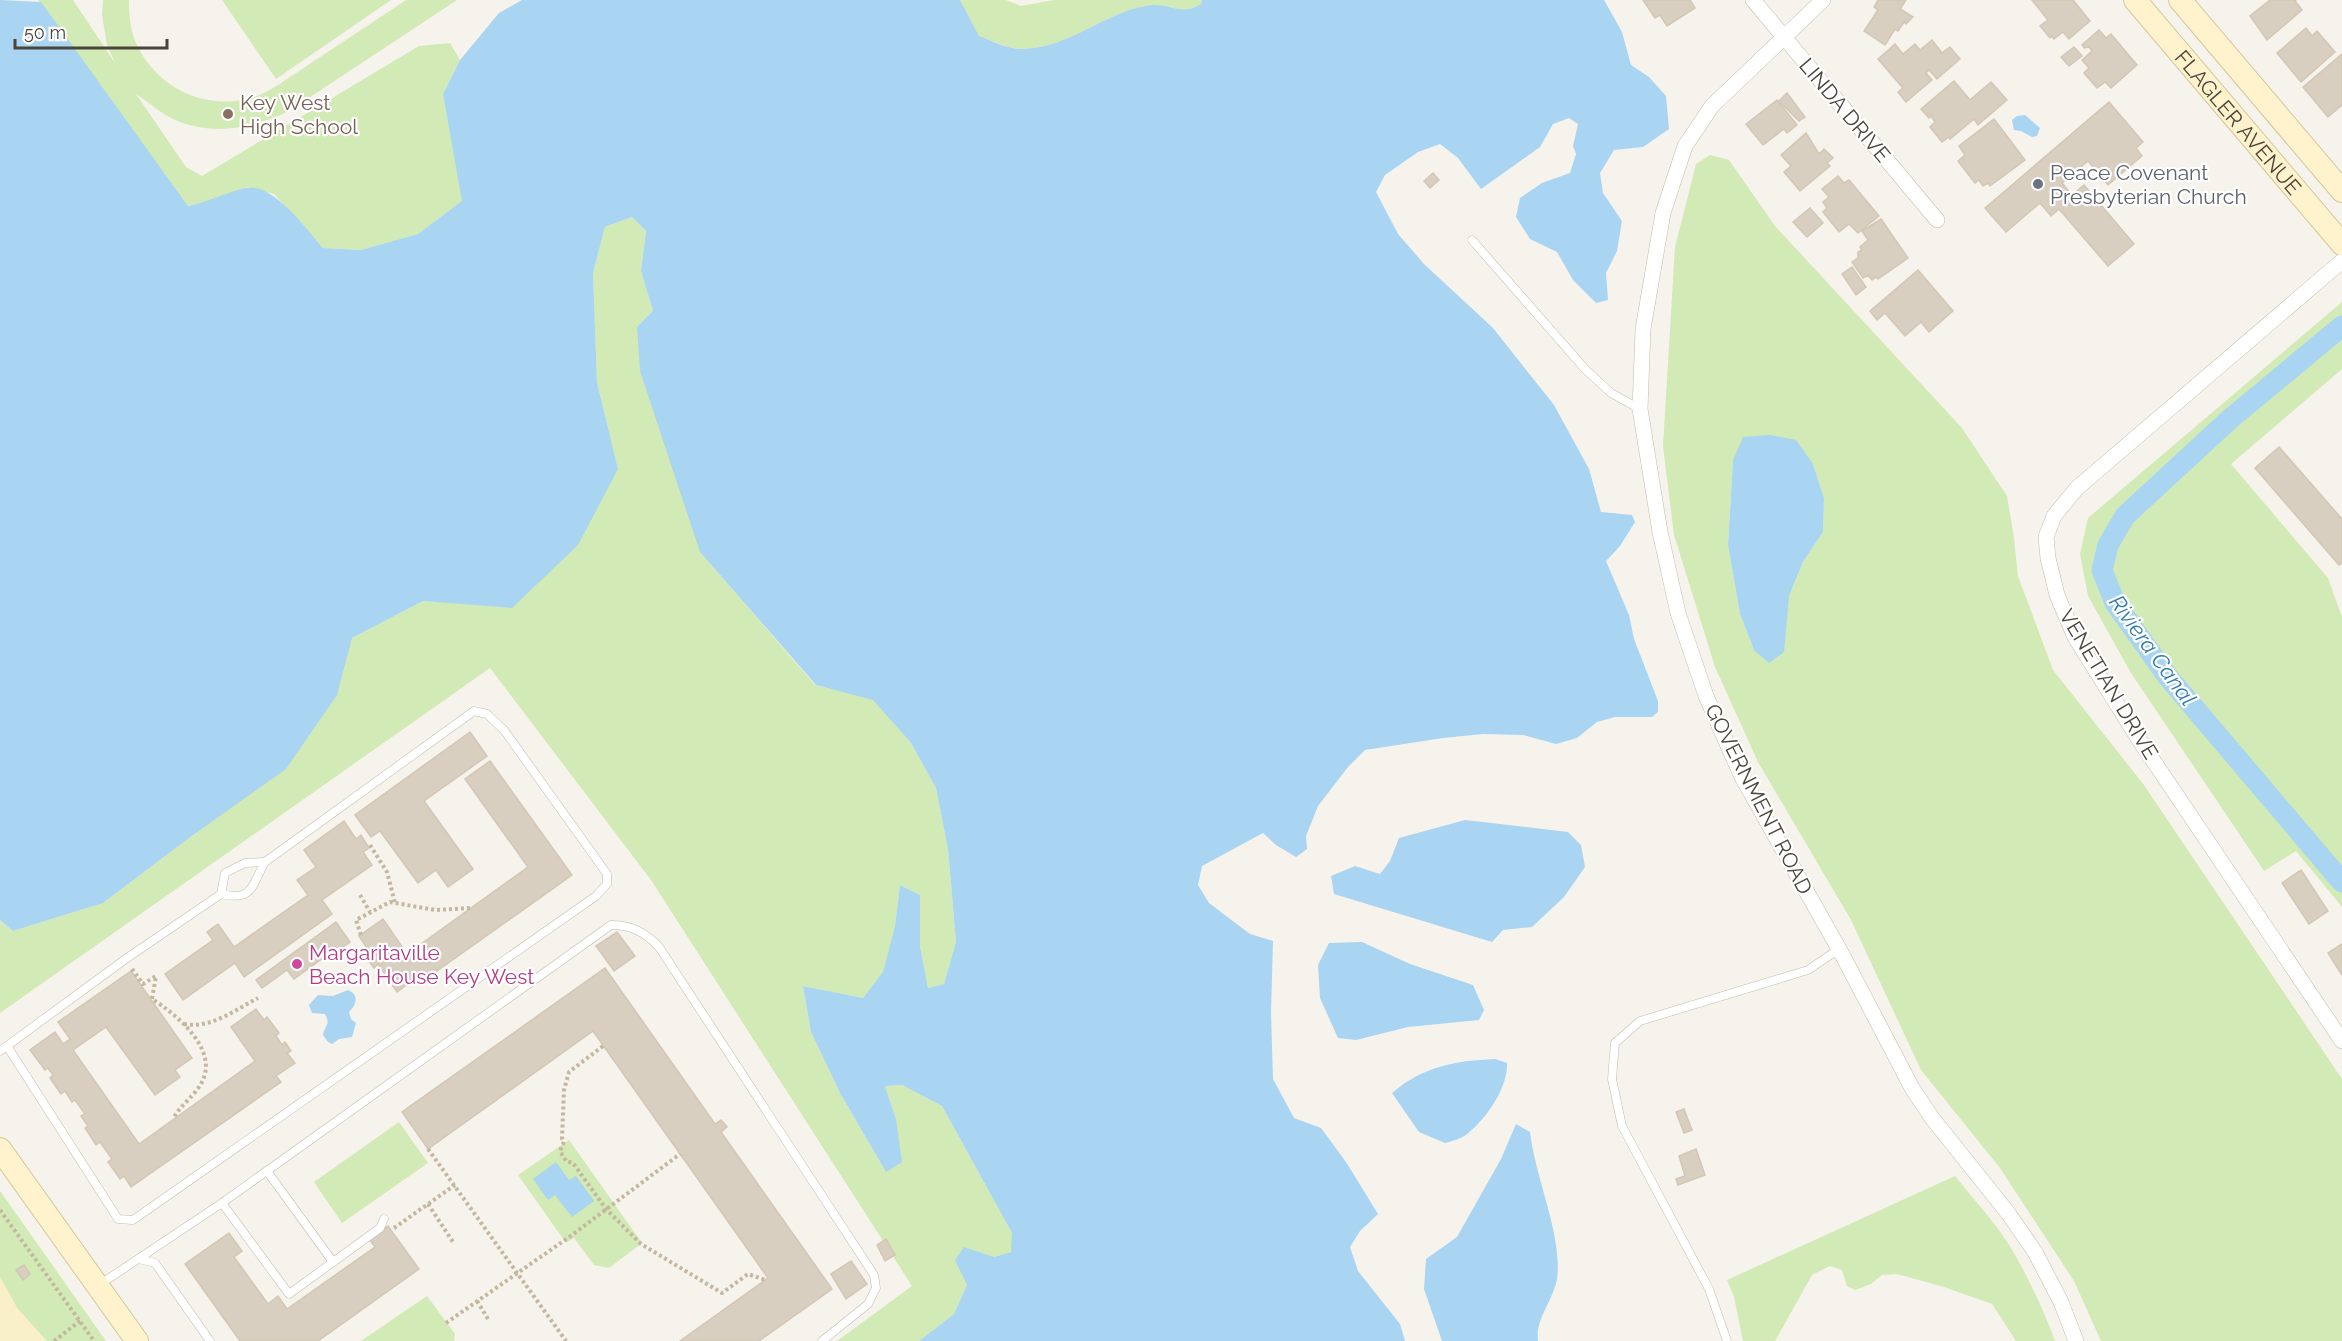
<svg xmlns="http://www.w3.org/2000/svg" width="2342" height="1341" font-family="Raleway,sans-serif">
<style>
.green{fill:#d2eab5;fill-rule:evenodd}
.sand{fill:#f9efc9}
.water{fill:#a9d4f2}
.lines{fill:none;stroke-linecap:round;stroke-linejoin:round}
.canal{stroke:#a9d4f2;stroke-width:21}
.building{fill:#d8cfc1;stroke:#d3c7b4;stroke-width:1.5}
.service-casing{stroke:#c2bbae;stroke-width:9}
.minor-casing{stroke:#c2bbae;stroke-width:16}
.secondary-casing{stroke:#d6c79b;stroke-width:24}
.path{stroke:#c4b79f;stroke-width:4;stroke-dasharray:3 3;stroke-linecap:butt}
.service{stroke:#fff;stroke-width:8}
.minor{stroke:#fff;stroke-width:15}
.secondary{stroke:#fff3cd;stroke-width:22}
.education-dot{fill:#8d6e63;stroke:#fff;stroke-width:2}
.worship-dot{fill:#6b7280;stroke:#fff;stroke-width:2}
.hotel-dot{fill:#d1479c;stroke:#fff;stroke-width:2}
.labels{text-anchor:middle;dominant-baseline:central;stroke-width:4.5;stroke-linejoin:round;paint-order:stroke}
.education-label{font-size:21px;fill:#785e54;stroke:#fff;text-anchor:start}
.street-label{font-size:21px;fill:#4b4439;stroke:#fff}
.worship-label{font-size:21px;fill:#5b616d;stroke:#fff;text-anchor:start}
.hotel-label{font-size:21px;fill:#b23c85;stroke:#fff;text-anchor:start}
.water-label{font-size:22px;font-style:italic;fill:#2e7ab2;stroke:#fff}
</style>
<rect width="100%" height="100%" fill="#f6f3ec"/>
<g class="green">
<path d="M38 0H73L115 63 107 45 102 15 103 0H129C129 15 130 31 137 45 158 90 210 113 257 96 265 93 271 89 278 85L406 0H457L289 111C251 129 210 137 171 118 158 111 147 101 136 94L186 167 202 176 419 46 450 43 460 60 443 94 463 201 418 234 361 250 323 248 274 194 248 187 210 201 188 206Z"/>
<path d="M222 0H391L276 79Z"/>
<path d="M960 0H1006L1021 6 1054 0H1202L1201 4C1181 16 1173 4 1153 5 1110 8 1071 48 1023 49 1010 50 992 40 979 37Z"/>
<path d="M1710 155 1729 160 1775 226 1962 428 2007 496 2014 538 2018 576 2053 670 2144 785 2342 1079V1341H2101L2074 1281 2000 1168 1921 1070 1851 920 1758 762 1715 667 1674 535 1663 446 1675 247 1696 164ZM1733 460 1813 464 1824 498 1823 532 1803 562 1789 596 1754 650 1740 614 1728 545Z"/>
<path d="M632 217 646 231 641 271 653 311 700 552 815 685 873 699 911 743 936 788 948 849 956 942 944 984 928 988 920 946V895L900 885 895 926 883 973 863 998 803 986 811 1032 840 1093 886 1172 896 1119 885 1086 902 1085 942 1106 1012 1233V1252L994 1257 956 1260 967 1285 954 1314 919 1341H837L912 1286 651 880 490 668 0 1013V920L13 931 103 903 193 835 352 638 423 601 459 603 618 469 597 382 593 273 605 227Z"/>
<path d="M2342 302V369L2231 464 2328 578 2342 617V907L2296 851 2264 871 2131 673 2088 596 2080 554 2088 518Z"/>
<path d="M399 1122 428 1163 342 1223 314 1182Z"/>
<path d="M569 1140 642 1243 609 1268 594 1265 574 1238 566 1243 518 1175Z"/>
<path d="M1955 1176C1975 1201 1998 1225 2014 1253 2030 1281 2044 1311 2055 1341H2016L1992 1304 1944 1287 1897 1274 1882 1275 1871 1284 1855 1290 1847 1286 1842 1270 1830 1266 1812 1275 1775 1341H1743L1734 1297 1727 1280Z"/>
<path d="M0 1191 106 1341H0Z"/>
<path d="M427 1296 455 1334 454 1341H361Z"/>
</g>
<path class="sand" d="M0 1277 18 1309 47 1341H0Z"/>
<g class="water">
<path d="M0 0 41 2 188 206C209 202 226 192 246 188 273 182 307 230 323 248L361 250 418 234 462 201 443 94 460 60 499 13 522 0H960L979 36C992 41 1010 50 1023 49 1071 48 1110 8 1153 5 1173 4 1181 16 1201 4L1202 0H1604L1622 32 1631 65 1649 77 1666 96 1669 129 1643 147 1614 150 1600 173 1603 193 1622 221 1617 251 1606 273 1608 300 1596 303 1573 280 1557 252 1530 239 1516 217 1520 198 1542 183 1570 173 1576 154 1573 146 1578 124 1569 118 1553 124 1540 147 1481 189 1458 158 1440 144 1418 152 1385 175 1376 192 1398 234 1424 264 1493 328 1554 405 1589 469 1601 512 1632 515 1635 522 1620 546 1606 561 1629 615 1634 639 1658 701V712L1652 717H1615L1597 722 1577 738 1556 744 1523 735 1483 734 1443 738 1365 750 1348 767 1318 806 1306 836 1307 849 1296 857 1276 845 1263 833 1202 866 1198 885 1209 903 1250 934 1273 941 1271 1013 1273 1079 1294 1118 1321 1128 1346 1162 1378 1214 1360 1231 1350 1247 1358 1271 1400 1324 1405 1341H919L954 1314 967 1285 955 1260 964 1247 994 1257 1011 1252 1012 1233 942 1106 902 1085 885 1086 896 1119 902 1162 886 1172 840 1093 811 1032 803 986 863 998 883 972 895 926 900 885 920 895V946L928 988 944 984 956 942 948 849 936 788 911 743 873 700 816 685 700 552 640 371 637 327 653 311 641 271 646 231 632 217 605 227 593 273 597 382 618 469 578 545 512 608 423 601 352 638 337 695 286 769 193 835 103 903 13 931 0 920Z"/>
<path d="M2025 115 2040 128 2037 136 2032 137 2021 131 2014 130 2012 120 2017 116Z"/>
<path d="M1770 435 1796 440 1813 464 1824 498 1823 532 1803 562 1789 596 1784 652 1769 663 1754 650 1740 614 1728 545 1733 460 1743 437Z"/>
<path d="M1465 820 1568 832 1581 845 1585 867 1564 897 1532 927 1503 930 1492 942 1334 894 1331 876 1355 866 1380 874 1390 861 1399 838Z"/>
<path d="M1362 942 1410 964 1473 985 1484 1010 1479 1020 1408 1027 1356 1040 1338 1038 1320 998 1318 965 1329 943Z"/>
<path d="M348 990C360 995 356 1005 349 1012L351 1019 356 1023 352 1037 339 1039 332 1044 328 1042 323 1035C325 1025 331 1025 325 1014L312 1013 309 1005 318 995 333 996Z"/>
<path d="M1495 1059 1507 1063C1508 1088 1486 1119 1467 1134 1461 1139 1452 1141 1445 1143L1419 1132 1392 1093C1424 1066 1455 1061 1495 1059Z"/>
<path d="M1516 1124 1530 1132C1535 1177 1563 1237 1557 1279 1553 1301 1535 1319 1538 1341H1442L1424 1289 1426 1259 1457 1237 1501 1159Z"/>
<path d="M556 1162 569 1180 576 1176 594 1201 572 1217 555 1195 548 1200 533 1179Z"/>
</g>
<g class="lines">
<path class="canal" d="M2342 326 2230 419 2125 516 2108 545 2102 570 2115 603 2168 677 2342 882"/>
</g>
<g class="building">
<path d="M1643 0H1690L1695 8 1667 26 1660 15 1655 18Z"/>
<path d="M1878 0H1906L1900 9 1913 17 1906 24 1904 22 1898 31 1895 29 1885 45 1864 31 1878 10 1874 7Z"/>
<path d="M2032 0H2073L2090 21 2069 39 2063 32 2054 39 2052 36 2050 38 2040 26 2048 20Z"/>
<path d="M2270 0H2296L2295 1 2302 10 2267 40 2250 16Z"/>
<path d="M2306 28 2312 36 2317 31 2335 52 2301 82 2277 53Z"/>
<path d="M2099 30 2106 38 2111 34 2137 65 2111 88 2105 82 2097 88 2084 73 2089 68 2082 60 2092 51 2089 47 2084 48 2082 45Z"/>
<path d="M1932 40 1942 53 1950 47 1960 59 1937 79 1929 70 1926 73 1932 80 1906 102 1898 92 1903 88 1878 59 1895 44 1903 54 1915 44 1920 50Z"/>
<path d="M2074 47 2082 56 2069 66 2061 57Z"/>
<path d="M2342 54V105L2328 117 2303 87Z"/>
<path d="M1954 81 1970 100 1991 82 2007 100 1978 125 1974 119 1950 139 1949 137 1942 142 1930 127 1935 122 1931 116 1929 118 1921 109Z"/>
<path d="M1787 93 1805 117 1799 121 1779 101Z"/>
<path d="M1777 100 1797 125 1787 133 1784 129 1763 145 1746 124Z"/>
<path d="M2109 102 2143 142 2136 148 2142 156 2108 185 2088 161 2062 183 2072 195 2084 185 2134 244 2108 266 2059 209 2051 216 2040 203 2006 232 1985 208Z"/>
<path d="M1994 119 2025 160 1990 186 1988 183 1983 186 1979 180 1975 183 1958 161 1965 155 1959 146Z"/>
<path d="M1806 133 1819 154 1824 149 1833 158 1827 163 1830 166 1800 191 1784 172 1791 166 1781 155Z"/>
<path d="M1433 173 1439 180 1430 188 1424 181Z"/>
<path d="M1838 176 1844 183 1849 180 1879 216 1858 233 1849 224 1839 232 1823 212 1827 208 1823 202 1829 197 1822 189Z"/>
<path d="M1810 208 1823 223 1807 237 1793 222Z"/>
<path d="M1881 219 1908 258 1878 279 1876 277 1872 280 1868 275 1863 278 1852 262 1858 258V252L1862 250 1860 247 1868 240 1862 231Z"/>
<path d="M1852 267 1866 287 1856 295 1842 274Z"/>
<path d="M1918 270 1953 311 1929 332 1921 322 1905 336 1885 313 1877 320 1870 311Z"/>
<path d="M2279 447 2342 519V563L2339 565 2255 468Z"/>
<path d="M470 732 487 756 424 801 473 869 448 887 436 870 418 883 380 831 371 837 355 815Z"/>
<path d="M490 761 572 875 420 983 416 978 397 992 378 964 374 968 362 952 367 948 359 936 383 919 407 954 528 867 465 779Z"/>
<path d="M344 821 356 839 361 835 369 848 363 852 372 865 322 900 332 914 244 977 235 963 183 1000 165 974 213 940 207 932 218 924 234 947 308 895 297 880 316 867 304 850Z"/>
<path d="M2301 870 2328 911 2309 924 2282 883Z"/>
<path d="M336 922 350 942 332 955 330 953 294 979 287 970 262 988 256 980Z"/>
<path d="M617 932 635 956 614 971 596 946Z"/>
<path d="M2342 944V975L2328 953Z"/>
<path d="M605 968 715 1124 721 1120 727 1127 721 1132 832 1289 759 1341H680L768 1278 593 1031 428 1149 402 1112Z"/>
<path d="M131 971 192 1058 175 1070 180 1077 155 1095 106 1027 73 1050 139 1144 255 1061 231 1027 256 1009 264 1020 267 1017 279 1033 276 1036 282 1045 285 1042 291 1051 287 1053 295 1063 276 1076 281 1082 131 1187 124 1176 120 1179 108 1162 112 1159 100 1142 96 1145 85 1128 88 1126 81 1116 85 1114 75 1100 72 1102 65 1091 61 1094 50 1078 53 1075 48 1068 45 1070 30 1050 55 1032 63 1044 70 1039 58 1022Z"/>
<path d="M1684 1109 1692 1130 1684 1133 1676 1112Z"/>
<path d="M1696 1149 1705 1175 1678 1185 1676 1179 1685 1176 1679 1156Z"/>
<path d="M388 1226 419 1269 318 1341H240L185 1264 229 1233 242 1251 234 1257 268 1304 278 1296 287 1309 375 1247 370 1240Z"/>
<path d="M886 1239 895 1255 885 1261 877 1245Z"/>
<path d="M851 1261 867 1284 846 1299 831 1274Z"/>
<path d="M24 1265 30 1274 23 1280 16 1270Z"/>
</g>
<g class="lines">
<g class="service-casing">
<g id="service">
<path d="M1472 240 1585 369 1611 393 1640 409"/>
<path d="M221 894 225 873 245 863 265 862"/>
<path d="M0 1051 127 958 221 894C254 902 252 884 265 862L474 711 487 714 504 730 607 874V884L596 896 133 1220 118 1219 7 1046"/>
<path d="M267 1171 333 1262"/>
<path d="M222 1203 289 1294 380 1228 384 1219"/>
<path d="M139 1259 155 1263 210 1341"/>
<path d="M99 1285 222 1203 611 925C631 925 645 932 659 947L874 1275 876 1288 868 1304 822 1341"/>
<path d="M1727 1341 1709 1289 1622 1126 1612 1079 1615 1043 1640 1021 1808 970 1839 949"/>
</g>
</g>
<g class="minor-casing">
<g id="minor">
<path d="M1753 0 1937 220"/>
<path d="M1823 0 1712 106 1685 146 1663 213 1643 329 1640 409 1660 532 1678 613 1706 696 1742 777 1844 958 1912 1088 1932 1118 2008 1213 2035 1252 2061 1302 2076 1341"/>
<path d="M2342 261 2077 488 2054 516 2046 537 2048 558 2057 595 2075 637 2138 738 2342 1041"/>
</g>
</g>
<g class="secondary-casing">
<g id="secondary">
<path id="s1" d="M2135 0 2342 244"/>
<path d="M2180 0 2342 191"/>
<path d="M0 1149 137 1341"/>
</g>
</g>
<g class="path">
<path d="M370 845 387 872 395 903"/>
<path d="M360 895 370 912"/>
<path d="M361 935 356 920 390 902 435 910 471 908"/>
<path d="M132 969 143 984 156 976 152 999C176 1014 219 1049 202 1082 195 1096 180 1105 173 1119"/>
<path d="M184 1024C211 1029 235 1010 258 998"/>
<path d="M603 1046 569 1072 564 1090 562 1138 564 1142 560 1151 566 1161 573 1163 606 1209 641 1244 722 1293 748 1274 765 1280"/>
<path d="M428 1149 566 1341"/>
<path d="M428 1204 453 1242"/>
<path d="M0 1210 94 1341"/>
<path d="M394 1228 455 1185"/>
<path d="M477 1301 488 1319"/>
<path d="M446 1323 572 1235 680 1154"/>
<path d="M54 1341 80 1321"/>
</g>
<use href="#service" class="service"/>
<use href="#minor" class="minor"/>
<use href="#secondary" class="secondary"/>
</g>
<circle class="education-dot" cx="228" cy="114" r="6"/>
<circle class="worship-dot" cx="2038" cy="184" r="6"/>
<circle class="hotel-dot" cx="297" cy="964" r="6"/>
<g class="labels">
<g class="education-label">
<text x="240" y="102">Key West<tspan x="240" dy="24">High School</tspan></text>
</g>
<g class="street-label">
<text transform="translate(1845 110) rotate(50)">LINDA DRIVE</text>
<text stroke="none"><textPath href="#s1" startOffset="160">FLAGLER AVENUE</textPath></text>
<text transform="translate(2109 684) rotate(59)">VENETIAN DRIVE</text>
<text transform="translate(1759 799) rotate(63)">GOVERNMENT ROAD</text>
</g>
<g class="worship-label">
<text x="2050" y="172">Peace Covenant<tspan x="2050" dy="24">Presbyterian Church</tspan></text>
</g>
<g class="hotel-label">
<text x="309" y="952">Margaritaville<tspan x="309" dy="24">Beach House Key West</tspan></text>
</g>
<g class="water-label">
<text transform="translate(2153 650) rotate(54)">Riviera Canal</text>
</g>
</g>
<path d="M15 39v9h152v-9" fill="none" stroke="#4b4439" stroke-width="3"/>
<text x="24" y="39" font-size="18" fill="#4b4439" stroke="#ffffff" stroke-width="4.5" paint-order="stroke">50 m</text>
</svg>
